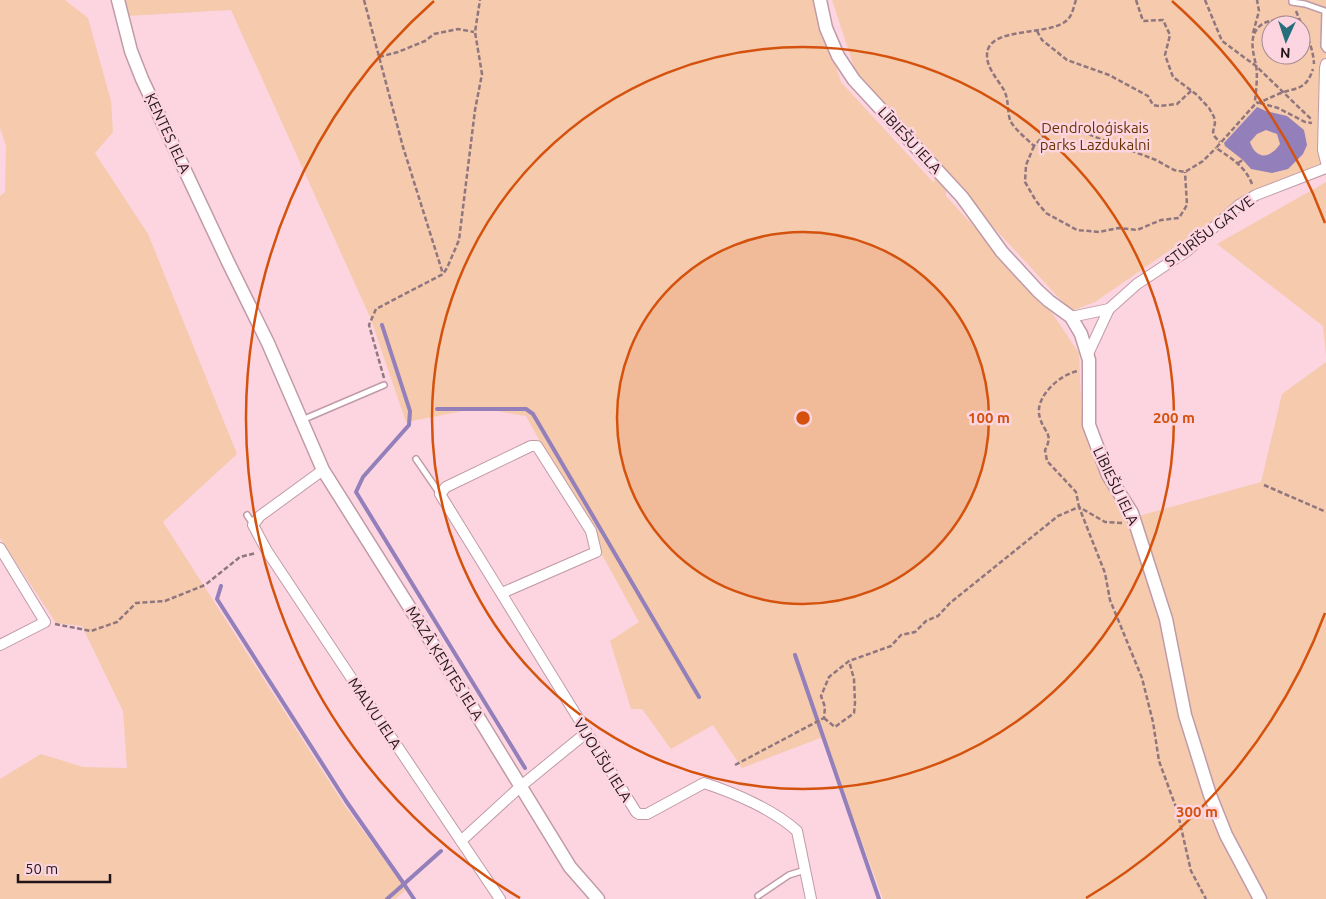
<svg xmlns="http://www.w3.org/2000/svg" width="1326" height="899" font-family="Ubuntu,sans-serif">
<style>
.green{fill:#f5caad;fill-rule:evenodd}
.water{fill:#937fba;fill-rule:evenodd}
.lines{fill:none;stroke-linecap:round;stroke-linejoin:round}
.stream{stroke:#937fba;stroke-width:4}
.service-casing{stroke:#c09ba7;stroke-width:8}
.minor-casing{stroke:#c09ba7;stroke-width:12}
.tertiary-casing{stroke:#c09ba7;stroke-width:15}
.path{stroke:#90767e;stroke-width:2.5;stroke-dasharray:5 2.5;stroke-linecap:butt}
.service{stroke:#fff;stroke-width:5}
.minor{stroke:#fff;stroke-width:10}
.tertiary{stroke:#fff;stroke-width:12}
.ring{fill:none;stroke:#d4520d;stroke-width:2.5}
.labels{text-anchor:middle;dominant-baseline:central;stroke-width:5;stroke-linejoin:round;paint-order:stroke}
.park-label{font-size:15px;fill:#673200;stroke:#fcd5e1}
.street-label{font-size:15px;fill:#221519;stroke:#fcd5e1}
.centre{fill:#d4520d;stroke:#fcd5e1;stroke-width:2.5}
.ring-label{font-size:15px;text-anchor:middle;font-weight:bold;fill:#d4520d;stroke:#fcd5e1;stroke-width:5;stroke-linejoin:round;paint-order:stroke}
</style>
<rect width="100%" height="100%" fill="#fcd5e1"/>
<g class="green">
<path d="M0 0H65L88 18 111 101 113 132 95 153 148 234 237 454 163 522 343 803 406 890 395 899H0V779L41 754 83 767 127 768 123 711 82 626 56 623 0 538V196L5 192 6 146 0 128Z"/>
<path d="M124 0H814L841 82 934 183V163L858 79 832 0H1326V163L1247 197 1095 302 1071 311 946 176V196L1048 307 1079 353 1082 425 1124 520 1261 482 1282 394 1326 362V899H883L823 737 742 768 713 725 671 749 642 709H631L610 641 639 622 526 416 479 408 406 422 370 317 231 10 126 16ZM1271 25H1301V55H1271Z"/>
<path d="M1326 182V355L1323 326 1217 244Z"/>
</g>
<path class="water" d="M1257 107 1266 111 1287 116 1304 130 1307 145 1303 154 1288 169 1272 173 1251 169 1243 160 1225 146 1224 143ZM1266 130 1277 134 1280 144C1270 159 1256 160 1250 142L1257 134Z"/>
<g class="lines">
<g class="stream">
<path d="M382 325 410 411 409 425 363 477 356 492 525 768"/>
<path d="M437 409H526L533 414 699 697"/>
<path d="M221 586 217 599 346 801 404 884 387 899"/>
<path d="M795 655 879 899"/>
<path d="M414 899 404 884 441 851"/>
</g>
<g class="service-casing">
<g id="service">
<path d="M1292 0V2L1305 4 1325 11 1324 46 1326 49"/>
<path d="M302 420 384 385"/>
<path d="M416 459 440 494"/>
<path d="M247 515 253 524"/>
<path d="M758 896 789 875 805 870"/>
</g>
</g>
<g class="minor-casing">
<g id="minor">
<path d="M1326 64 1325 68 1323 150 1326 162"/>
<path d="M1071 317 1109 309 1137 284 1187 251 1239 205 1256 195 1326 168"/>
<path d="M1088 354 1109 309"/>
<path d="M323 470 260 516 253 525 267 551 350 676 500 899"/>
<path d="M0 548 45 622 0 645"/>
<path d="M502 593 596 552 591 531 537 446H531L446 487 440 494 636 812 639 814H647L704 783C735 793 774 810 797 831L811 899"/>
<path d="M461 841 521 786 586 733"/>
</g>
</g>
<g class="tertiary-casing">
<g id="tertiary">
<path d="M118 0 131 51 142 79 228 262 268 343 323 470 461 689 570 867 598 899"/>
<path d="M820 0 826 28 838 56 854 80 962 197 1002 252 1038 291 1049 301 1071 317 1081 334 1089 360V425L1108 475 1132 513 1166 619 1185 715 1210 795 1226 835 1260 899"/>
</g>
</g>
<g class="path">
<path d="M364 0 403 147 443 274"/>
<path d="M1076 0C1074 5 1073 13 1069 18 1054 38 986 24 987 56 987 68 998 80 1004 90 1009 100 1007 110 1010 120 1014 129 1027 139 1034 146L1053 126 1085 133 1156 160 1174 170 1185 172 1203 161 1216 148"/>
<path d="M1136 0 1143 21 1163 20 1170 35 1165 55 1173 77 1197 95 1209 108 1214 117 1215 123 1213 132 1215 137 1220 142"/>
<path d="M1205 0 1222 41 1256 66 1312 120"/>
<path d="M1296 11C1303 29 1313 44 1314 64"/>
<path d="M1299 19C1287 22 1271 17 1261 25 1248 35 1253 52 1256 65 1258 76 1256 90 1255 101L1258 103C1266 100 1273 96 1281 93 1298 87 1306 90 1313 69"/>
<path d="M1037 31 1042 40 1067 60 1109 75 1148 96 1153 105 1159 106 1177 104 1192 90"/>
<path d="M1253 33 1259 11 1257 0"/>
<path d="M379 57 398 52 425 41 434 34 458 29 474 32"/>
<path d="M1260 103 1278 108 1305 122 1312 123"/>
<path d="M1034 146 1026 165 1025 182 1036 201 1046 213 1077 230 1099 232 1119 228 1137 230 1161 220 1179 218 1187 205 1185 172"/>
<path d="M1238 163 1244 159"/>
<path d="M1252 184C1245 166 1231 158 1216 148L1257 102"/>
<path d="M384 378 369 325 376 309 443 274 447 268 459 240 475 110 482 74 475 32 480 0"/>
<path d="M1264 485 1326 512"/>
<path d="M1122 523 1105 522 1079 507 1105 573 1110 600 1142 678 1153 722 1159 761 1177 810 1191 871 1206 899"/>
<path d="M55 624 91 631 117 622 136 603 165 601 205 585 240 557 256 553"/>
<path d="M824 718 835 727 854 713 855 703 854 679 849 661"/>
<path d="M735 765 824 718 825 707 821 696 829 677 849 661 891 646 901 635 915 632 926 621 938 616 950 603 1058 516 1079 507 1076 492 1047 461 1045 450C1054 433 1044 433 1040 418 1033 398 1060 374 1078 371"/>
</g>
<use href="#service" class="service"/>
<use href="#minor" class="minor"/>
<use href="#tertiary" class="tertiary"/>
</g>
<circle cx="803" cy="418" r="186" fill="#d4520d" fill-opacity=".12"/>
<g class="ring">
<circle cx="803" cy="418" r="186"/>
<circle cx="803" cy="418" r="371"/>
<path d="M1325 613A557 557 0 0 1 1086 898M520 898A557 557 0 0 1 434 1M1172 1A557 557 0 0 1 1325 223"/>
</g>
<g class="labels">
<g class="park-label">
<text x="1095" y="127">Dendroloģiskais<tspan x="1095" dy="17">parks Lazdukalni</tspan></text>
</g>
<g class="street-label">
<text transform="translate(168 133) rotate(65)">ĶENTES IELA</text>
<text transform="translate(910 140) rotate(47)">LĪBIEŠU IELA</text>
<text transform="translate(1209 231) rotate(-37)">STŪRĪŠU GATVE</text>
<text transform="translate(1116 486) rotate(64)">LĪBIEŠU IELA</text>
<text transform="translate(445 663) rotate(58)">MAZĀ ĶENTES IELA</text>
<text transform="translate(375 713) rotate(56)">MALVU IELA</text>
<text transform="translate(603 760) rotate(58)">VIJOLĪŠU IELA</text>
</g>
</g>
<circle cx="803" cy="418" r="8" class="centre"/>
<g class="ring-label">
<text x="989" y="423">100 m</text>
<text x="1174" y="423">200 m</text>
<text x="1197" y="817">300 m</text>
</g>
<g transform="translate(1286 40) rotate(183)"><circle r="24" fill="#fcd5e1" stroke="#a58891"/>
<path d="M0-4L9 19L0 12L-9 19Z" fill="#276e7c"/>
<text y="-8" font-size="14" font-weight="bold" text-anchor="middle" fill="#221519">N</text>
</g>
<path d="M18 874v8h92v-8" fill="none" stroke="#221519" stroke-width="2.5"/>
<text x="25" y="874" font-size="15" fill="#221519" stroke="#fcd5e1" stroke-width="4" paint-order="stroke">50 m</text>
</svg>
